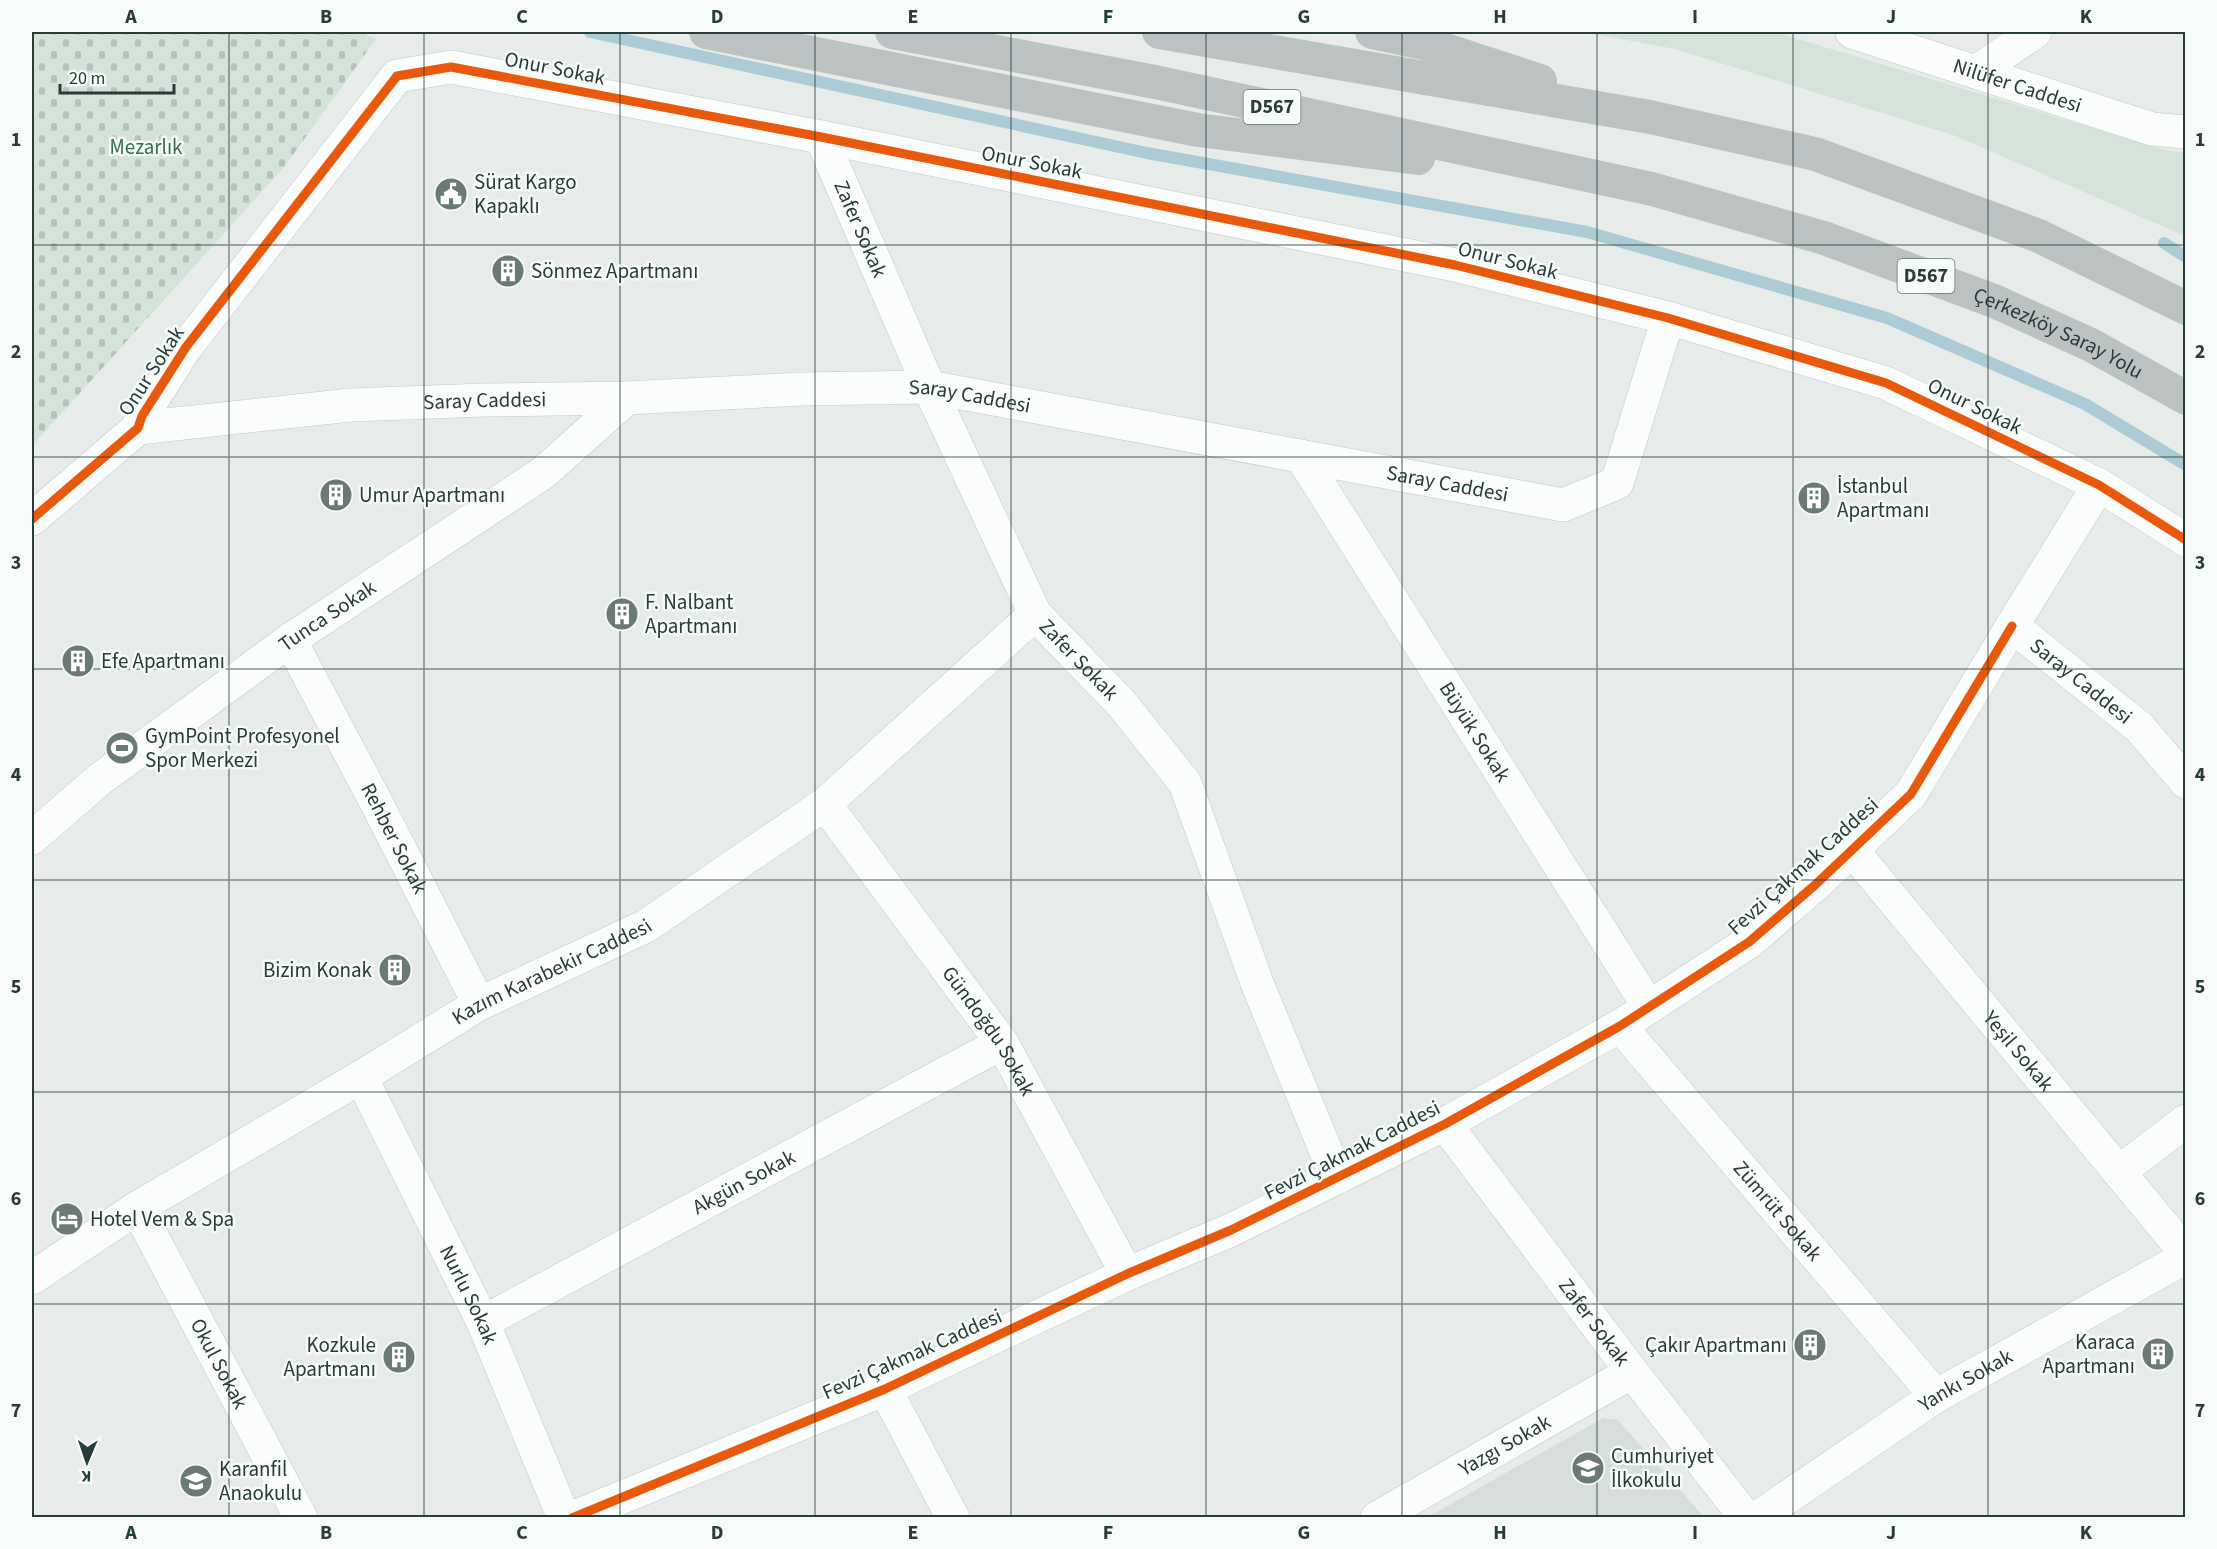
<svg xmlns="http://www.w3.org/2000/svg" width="2217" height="1549" font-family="'Source Sans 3',sans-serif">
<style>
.built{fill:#d6ddda}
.grass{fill:#d2e3d9}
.cemetery{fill:url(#cemetery-stones)}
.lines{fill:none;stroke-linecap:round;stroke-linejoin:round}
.stream{stroke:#adcbd4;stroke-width:12}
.minor-casing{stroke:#c4c9c7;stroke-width:34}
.highway-casing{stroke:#c3cac9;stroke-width:34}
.minor{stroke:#fbfcfc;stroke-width:33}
.highway{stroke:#bcc2c2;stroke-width:33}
.cycleway-casing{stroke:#f6faf8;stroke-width:13}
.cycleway{stroke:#e8590c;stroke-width:9}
.grid{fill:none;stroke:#263d39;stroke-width:1.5;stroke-opacity:0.55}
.labels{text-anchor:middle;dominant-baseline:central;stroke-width:5;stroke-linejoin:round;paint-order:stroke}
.shield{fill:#f6faf8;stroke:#647672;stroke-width:1.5}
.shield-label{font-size:20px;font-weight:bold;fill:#263d39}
.street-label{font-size:21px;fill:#263d39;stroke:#f6faf8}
.park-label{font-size:21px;fill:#357051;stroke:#f6faf8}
.poi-label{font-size:21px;fill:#263d39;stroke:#f6faf8;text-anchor:start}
.neatline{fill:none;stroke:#263d39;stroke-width:2}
.grid-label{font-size:20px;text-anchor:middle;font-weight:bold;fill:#263d39}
</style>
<defs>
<pattern id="cemetery-stones" width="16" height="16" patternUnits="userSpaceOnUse" patternTransform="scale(1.5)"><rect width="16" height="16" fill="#d2e3d9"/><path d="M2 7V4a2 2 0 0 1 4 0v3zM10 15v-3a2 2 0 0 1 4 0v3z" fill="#b4c4bb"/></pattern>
</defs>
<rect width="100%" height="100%" fill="#e7ecea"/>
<path class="built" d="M1603 1418 1618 1420 1704 1517H1428Z"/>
<path class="grass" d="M1583 32H1775L2165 150 2185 153V236L1956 136 1675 49Z"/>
<path class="cemetery" d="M32 32H359L376 39 285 166 32 446Z"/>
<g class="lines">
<g class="stream">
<path d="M590 32 1147 153 1587 232 1887 318 2085 404 2186 465"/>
<path d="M2164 243 2186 257"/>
</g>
<g class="minor-casing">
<g id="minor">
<path id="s1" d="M1852 32 2152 129 2186 132"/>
<path d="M1976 72 2035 32"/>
<path id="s2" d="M821 137 929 387 1035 614 1121 703 1185 783 1257 983 1337 1178"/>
<path id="s3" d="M138 428 351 405 484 400 627 398 803 389 929 387 1563 505 1617 483 1668 318"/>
<path id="s4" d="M1301 456 1649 1007"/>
<path id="s5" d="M2099 485 2012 626 2139 727 2186 782"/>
<path d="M32 519 138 428 142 416 186 347 397 76 451 67 821 137 1455 265 1668 318 1886 383 2099 485 2186 540"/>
<path id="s6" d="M290 640 377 804 479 1004"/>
<path id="s7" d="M825 804 1002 1043 1127 1274"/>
<path id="s8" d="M32 838 100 779 290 640 543 473 627 398"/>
<path id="s9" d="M1852 850 2186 1253"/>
<path id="s10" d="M1620 1026 1936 1396"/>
<path id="s11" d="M361 1077 483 1322 564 1518"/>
<path id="s12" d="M1445 1124 1632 1372 1746 1518"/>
<path d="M2119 1172 2186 1121"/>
<path id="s13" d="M137 1208 301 1518"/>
<path id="s14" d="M32 1278 137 1208 361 1077 479 1004 646 926 825 804 1035 614"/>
<path id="s15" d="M483 1322 1002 1043"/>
<path d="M885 1389 953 1518"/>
<path d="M572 1518 885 1389 1127 1274 1231 1230 1445 1124 1620 1026 1749 942 1815 885 1911 794 2012 626"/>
<path id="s16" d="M1377 1518 1632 1372"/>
<path id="s17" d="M1757 1518 1936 1396 2186 1257"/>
</g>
</g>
<g class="highway-casing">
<g id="highway">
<path d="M706 32 1198 130 1418 158"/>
<path id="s18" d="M892 32 1155 82 1652 189 1824 238 1994 301 2091 345 2186 398"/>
<path d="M1159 32 1650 117 1815 154 2039 236 2186 308"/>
<path d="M1372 32 1424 43 1540 81"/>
</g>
</g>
<use href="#minor" class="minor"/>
<use href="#highway" class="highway"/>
<g class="cycleway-casing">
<g id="cycleway">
<path d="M32 519 138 428 142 416 186 347 397 76 451 67 821 137 1455 265 1668 318 1886 383 2099 485 2186 540"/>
<path d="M572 1518 885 1389 1127 1274 1231 1230 1445 1124 1620 1026 1749 942 1815 885 1911 794 2012 626"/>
</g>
</g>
<use href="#cycleway" class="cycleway"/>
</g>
<path class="grid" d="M229 32V1518M424 32V1518M620 32V1518M815 32V1518M1011 32V1518M1206 32V1518M1402 32V1518M1597 32V1518M1793 32V1518M1988 32V1518M32 245H2186M32 457H2186M32 669H2186M32 880H2186M32 1092H2186M32 1304H2186"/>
<defs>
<g id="civic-disc" transform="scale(1.725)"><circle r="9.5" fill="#6a7a77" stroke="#f6faf8"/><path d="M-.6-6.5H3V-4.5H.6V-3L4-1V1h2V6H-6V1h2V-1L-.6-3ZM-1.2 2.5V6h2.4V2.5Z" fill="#fff"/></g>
<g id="building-disc" transform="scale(1.725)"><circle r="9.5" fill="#6a7a77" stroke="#f6faf8"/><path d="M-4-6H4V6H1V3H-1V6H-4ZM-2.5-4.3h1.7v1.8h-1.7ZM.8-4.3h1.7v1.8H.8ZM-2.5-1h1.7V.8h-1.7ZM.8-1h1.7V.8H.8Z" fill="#fff"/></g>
<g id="stadium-disc" transform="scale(1.725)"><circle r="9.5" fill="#6a7a77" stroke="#f6faf8"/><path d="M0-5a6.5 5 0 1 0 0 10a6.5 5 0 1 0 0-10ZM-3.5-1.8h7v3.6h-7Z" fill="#fff"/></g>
<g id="hotel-disc" transform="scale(1.725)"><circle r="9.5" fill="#6a7a77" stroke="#f6faf8"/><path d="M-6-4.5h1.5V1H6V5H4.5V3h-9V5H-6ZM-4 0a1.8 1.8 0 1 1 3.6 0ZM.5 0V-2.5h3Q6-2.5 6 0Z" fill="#fff"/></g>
<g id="school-disc" transform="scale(1.725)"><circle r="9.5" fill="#6a7a77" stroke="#f6faf8"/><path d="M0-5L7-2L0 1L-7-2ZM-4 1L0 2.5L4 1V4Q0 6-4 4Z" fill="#fff"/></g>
</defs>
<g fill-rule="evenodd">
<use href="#civic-disc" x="451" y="194"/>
<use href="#building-disc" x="508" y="271"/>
<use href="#building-disc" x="336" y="495"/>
<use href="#building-disc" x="1814" y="498"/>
<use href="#building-disc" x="622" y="614"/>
<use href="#building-disc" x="78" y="661"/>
<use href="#stadium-disc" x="122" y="748"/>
<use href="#building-disc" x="395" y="970"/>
<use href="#hotel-disc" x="67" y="1219"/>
<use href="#building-disc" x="1810" y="1345"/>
<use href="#building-disc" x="2158" y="1354"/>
<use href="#building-disc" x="399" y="1357"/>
<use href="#school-disc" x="1588" y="1468"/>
<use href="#school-disc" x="196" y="1481"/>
</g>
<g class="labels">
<g class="shield">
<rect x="1243.5" y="90" width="57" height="34" rx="4.5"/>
<rect x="1897.5" y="259" width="57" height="34" rx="4.5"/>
</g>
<g class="shield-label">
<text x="1272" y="107">D567</text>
<text x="1926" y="276">D567</text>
</g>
<g class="street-label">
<text transform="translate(555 68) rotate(11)">Onur Sokak</text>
<text stroke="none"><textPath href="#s1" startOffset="174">Nilüfer Caddesi</textPath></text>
<text transform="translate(1032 162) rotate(11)">Onur Sokak</text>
<text stroke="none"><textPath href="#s2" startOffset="100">Zafer Sokak</textPath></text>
<text transform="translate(1508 260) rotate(14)">Onur Sokak</text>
<text stroke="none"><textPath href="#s18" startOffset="1208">Çerkezköy Saray Yolu</textPath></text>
<text transform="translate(151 371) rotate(-57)">Onur Sokak</text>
<text stroke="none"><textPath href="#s3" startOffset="834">Saray Caddesi</textPath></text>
<text stroke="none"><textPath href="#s3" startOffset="348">Saray Caddesi</textPath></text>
<text transform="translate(1975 406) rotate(26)">Onur Sokak</text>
<text stroke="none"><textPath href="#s3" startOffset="1320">Saray Caddesi</textPath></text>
<text stroke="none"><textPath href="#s8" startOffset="370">Tunca Sokak</textPath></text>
<text stroke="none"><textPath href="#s2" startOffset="586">Zafer Sokak</textPath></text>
<text stroke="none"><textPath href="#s5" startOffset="254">Saray Caddesi</textPath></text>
<text stroke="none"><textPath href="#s4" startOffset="326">Büyük Sokak</textPath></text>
<text stroke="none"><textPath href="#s6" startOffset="224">Rehber Sokak</textPath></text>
<text transform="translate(1803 866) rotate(-42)">Fevzi Çakmak Caddesi</text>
<text stroke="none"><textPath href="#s14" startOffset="604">Kazım Karabekir Caddesi</textPath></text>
<text stroke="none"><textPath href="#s7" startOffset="280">Gündoğdu Sokak</textPath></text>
<text stroke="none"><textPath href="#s9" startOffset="261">Yeşil Sokak</textPath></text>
<text transform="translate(1352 1150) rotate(-27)">Fevzi Çakmak Caddesi</text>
<text stroke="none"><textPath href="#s15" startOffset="296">Akgün Sokak</textPath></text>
<text stroke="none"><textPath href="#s10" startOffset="243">Zümrüt Sokak</textPath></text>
<text stroke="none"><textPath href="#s11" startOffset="243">Nurlu Sokak</textPath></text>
<text stroke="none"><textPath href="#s12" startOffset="248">Zafer Sokak</textPath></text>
<text transform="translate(912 1354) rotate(-24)">Fevzi Çakmak Caddesi</text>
<text stroke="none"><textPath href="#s13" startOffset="176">Okul Sokak</textPath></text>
<text stroke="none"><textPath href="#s17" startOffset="250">Yankı Sokak</textPath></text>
<text stroke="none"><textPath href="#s16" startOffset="147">Yazgı Sokak</textPath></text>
</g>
<g class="park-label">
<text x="146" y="147">Mezarlık</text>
</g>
<g class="poi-label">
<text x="474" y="182">Sürat Kargo<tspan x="474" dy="24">Kapaklı</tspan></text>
<text x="531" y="271">Sönmez Apartmanı</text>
<text x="1837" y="486">İstanbul<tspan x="1837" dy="24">Apartmanı</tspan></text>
<text x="359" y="495">Umur Apartmanı</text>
<text x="645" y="602">F. Nalbant<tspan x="645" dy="24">Apartmanı</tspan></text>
<text x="101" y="661">Efe Apartmanı</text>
<text x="145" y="736">GymPoint Profesyonel<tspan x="145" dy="24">Spor Merkezi</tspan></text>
<text x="372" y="970" text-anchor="end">Bizim Konak</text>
<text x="90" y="1219">Hotel Vem &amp; Spa</text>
<text x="2135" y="1342" text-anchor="end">Karaca<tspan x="2135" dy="24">Apartmanı</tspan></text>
<text x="376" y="1345" text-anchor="end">Kozkule<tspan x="376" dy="24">Apartmanı</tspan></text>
<text x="1787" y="1345" text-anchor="end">Çakır Apartmanı</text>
<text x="1611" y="1456">Cumhuriyet<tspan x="1611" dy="24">İlkokulu</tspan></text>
<text x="219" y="1469">Karanfil<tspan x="219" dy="24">Anaokulu</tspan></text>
</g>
</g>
<rect width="2217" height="1549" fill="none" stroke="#f6faf8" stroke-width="66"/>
<g transform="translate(87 1462) rotate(182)" stroke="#f6faf8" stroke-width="4.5" paint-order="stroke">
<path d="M0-4.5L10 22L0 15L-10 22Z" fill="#263d39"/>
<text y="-9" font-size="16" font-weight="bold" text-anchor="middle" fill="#263d39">K</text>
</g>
<path d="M60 84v9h114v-9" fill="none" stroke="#263d39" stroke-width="3"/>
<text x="69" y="84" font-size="18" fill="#263d39" stroke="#f6faf8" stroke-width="4.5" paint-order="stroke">20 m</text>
<rect x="33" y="33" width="2151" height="1483" class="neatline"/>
<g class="grid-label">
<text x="131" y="23">A</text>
<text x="326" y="23">B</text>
<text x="522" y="23">C</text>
<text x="717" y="23">D</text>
<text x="913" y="23">E</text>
<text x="1108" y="23">F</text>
<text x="1304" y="23">G</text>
<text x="1500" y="23">H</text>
<text x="1695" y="23">I</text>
<text x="1891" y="23">J</text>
<text x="2086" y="23">K</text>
<text x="16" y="146">1</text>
<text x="2200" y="146">1</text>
<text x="16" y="358">2</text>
<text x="2200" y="358">2</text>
<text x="16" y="569">3</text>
<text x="2200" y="569">3</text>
<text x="16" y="781">4</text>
<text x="2200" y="781">4</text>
<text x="16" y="993">5</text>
<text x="2200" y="993">5</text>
<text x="16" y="1205">6</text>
<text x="2200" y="1205">6</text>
<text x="16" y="1417">7</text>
<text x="2200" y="1417">7</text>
<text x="131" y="1539">A</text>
<text x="326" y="1539">B</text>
<text x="522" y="1539">C</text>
<text x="717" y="1539">D</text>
<text x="913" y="1539">E</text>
<text x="1108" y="1539">F</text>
<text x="1304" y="1539">G</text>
<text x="1500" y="1539">H</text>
<text x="1695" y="1539">I</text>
<text x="1891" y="1539">J</text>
<text x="2086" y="1539">K</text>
</g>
</svg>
